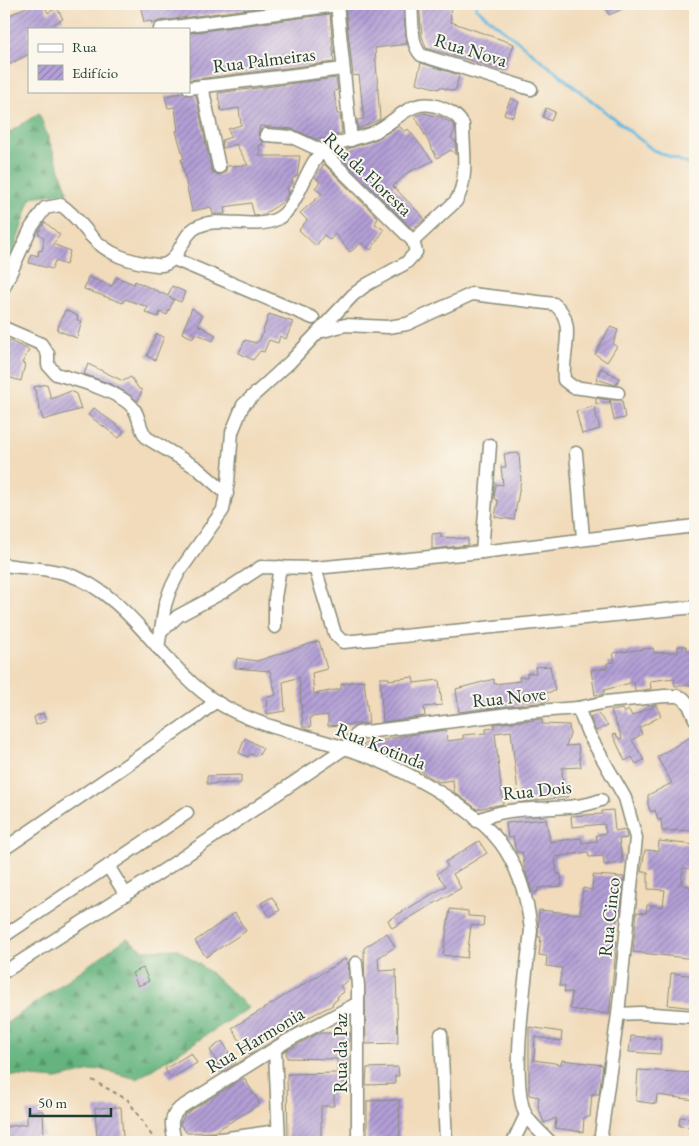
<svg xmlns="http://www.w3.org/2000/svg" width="699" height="1146" font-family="'EB Garamond',serif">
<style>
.forest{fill:url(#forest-firs);stroke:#42785a}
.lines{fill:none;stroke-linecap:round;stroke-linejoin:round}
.stream{stroke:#61b8de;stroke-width:3}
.building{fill:url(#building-hatch)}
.minor-casing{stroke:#888c78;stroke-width:15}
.path{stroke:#888c78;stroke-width:2;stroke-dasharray:4 4;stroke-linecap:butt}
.minor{stroke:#fff;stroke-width:12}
.labels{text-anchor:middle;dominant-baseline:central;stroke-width:4;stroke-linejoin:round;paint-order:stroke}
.street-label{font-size:19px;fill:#1f3d34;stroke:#fbf7ec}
</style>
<defs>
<pattern id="forest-firs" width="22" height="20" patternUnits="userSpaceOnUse" patternTransform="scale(1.25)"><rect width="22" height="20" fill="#65b47f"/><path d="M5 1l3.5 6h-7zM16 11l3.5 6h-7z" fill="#539469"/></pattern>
<pattern id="building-hatch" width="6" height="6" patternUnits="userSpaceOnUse" patternTransform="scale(1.25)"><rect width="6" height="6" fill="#b39fd6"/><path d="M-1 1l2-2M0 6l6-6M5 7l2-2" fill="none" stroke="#9183ae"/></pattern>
</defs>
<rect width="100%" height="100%" fill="#fbf7ec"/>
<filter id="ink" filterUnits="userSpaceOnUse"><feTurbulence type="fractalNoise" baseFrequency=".02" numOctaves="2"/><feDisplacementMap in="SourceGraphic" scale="10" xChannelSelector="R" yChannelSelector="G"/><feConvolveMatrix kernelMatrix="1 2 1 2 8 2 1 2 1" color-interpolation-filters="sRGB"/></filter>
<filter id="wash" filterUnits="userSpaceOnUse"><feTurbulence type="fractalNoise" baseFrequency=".0096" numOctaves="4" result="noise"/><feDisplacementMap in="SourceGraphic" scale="20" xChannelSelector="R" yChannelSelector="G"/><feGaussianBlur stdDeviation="1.12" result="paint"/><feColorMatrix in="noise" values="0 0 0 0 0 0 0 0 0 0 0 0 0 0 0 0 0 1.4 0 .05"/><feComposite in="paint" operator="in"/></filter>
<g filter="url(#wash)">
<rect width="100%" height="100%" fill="#f1dbbb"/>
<g class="forest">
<path d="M39 113 68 192 31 197 8 269 4 275V136Z"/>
<path d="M127 938 143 950 178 949 211 973 249 1008 137 1079 99 1069 57 1079 5 1075 4 1025Z"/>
</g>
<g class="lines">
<path class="stream" d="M476 4V8L653 150 695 167"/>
</g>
<g id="blocks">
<g class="building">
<path d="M32 4H44L48 13 57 8 63 19 54 24 57 29H29V54L4 67V18Z"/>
<path d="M140 4H286L159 21 152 24 151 21 144 22Z"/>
<path d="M345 4H403L407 44 375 48 380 119 358 129 357 120 364 119 359 75 353 76Z"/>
<path d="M419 4H450L451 22 514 44 505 70 426 48 422 36Z"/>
<path d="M604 4H634L609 15Z"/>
<path d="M330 14 334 62 189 80V33Z"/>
<path d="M421 63 459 75 456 89 453 91 440 87 439 89 416 83Z"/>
<path d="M336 78 338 90 334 91 337 114H340L342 133 329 138 315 139 293 129 260 126 258 135 262 142V145H259L260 156H300L297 176 292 179 293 184 287 188 289 193 283 202 264 214 254 215 251 203 224 207 225 214H213L211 207 192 211 181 159H184L176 131H178L175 107 168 108 165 96 183 93 196 95 211 169 213 173 220 175 225 173 227 166 248 165 236 144 223 148 222 140 231 137 228 129 241 125 239 108 221 111 218 93Z"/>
<path d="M511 98 519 102 513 117 504 114Z"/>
<path d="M546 108 555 112 551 121 543 117Z"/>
<path d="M424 113 441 117 453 124 455 129 451 138 456 142V155L451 150 437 158 415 116Z"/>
<path d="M399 126 405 132 408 129 433 161 407 173 393 186 425 219 412 229 336 153 377 139Z"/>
<path d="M324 164 378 218 375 224 384 230 371 250 361 243 350 252 335 234 330 240 324 235 316 246 299 230 307 220 300 213 322 194 315 188 320 182 315 177Z"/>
<path d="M45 222 60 235 53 244 70 251 66 265 55 261 52 269 29 263 31 254 38 256 39 250 42 251 44 238 38 233Z"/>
<path d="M88 277 112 286 116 277 134 284 135 281 168 296 172 286 185 292 181 302 169 297 174 299 167 315 160 312 158 317 145 312 148 307 125 299 123 303 84 289Z"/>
<path d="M192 308 202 316 198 325 216 335 213 341 195 333 193 338 182 333Z"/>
<path d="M65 310 78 316 77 320 82 321 77 338 57 330Z"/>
<path d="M269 314 293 322 286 339 280 336 278 343 269 340 264 352 260 351 253 360 239 353 245 340 256 343 260 340Z"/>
<path d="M610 327 618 330 613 344 617 346 607 362 595 354Z"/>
<path d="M156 334 164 337 155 360 147 356Z"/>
<path d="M4 338 29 350 22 363 25 364 21 381 4 376Z"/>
<path d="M88 364 123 381 131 377 139 389 142 390 138 401 113 385 84 374Z"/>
<path d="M601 368 619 378 616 385 596 379Z"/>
<path d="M47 384 51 399 71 391 76 394 81 409 43 420 34 387Z"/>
<path d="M596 398 610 400 609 403 596 404Z"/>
<path d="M610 400H622L625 418 614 420Z"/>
<path d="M594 406 600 429 582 434 576 411Z"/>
<path d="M94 408 124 431 119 438 88 415Z"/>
<path d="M519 453 521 480 514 520 495 517 498 501 494 498 496 484 503 485 501 467H506L504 454Z"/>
<path d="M441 533V537L468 539V545L432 549V534Z"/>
<path d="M319 641 327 669 312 673 314 694 341 689V684L364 680 369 723 328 726V715L310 717 311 727H303L299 677 283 682 285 711 267 714 266 698 276 695 270 671 235 668 237 658 257 661Z"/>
<path d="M678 646H686L687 650 695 649V685L675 686 674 678 650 681 651 689 635 691 634 682 604 690V694L595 695 591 670 608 668 607 663 615 662 613 653 653 648 654 653 678 652Z"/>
<path d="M550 666 555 691 545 693 546 702 459 712 456 689 494 679V684L520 681 519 677H527V673H536L535 667Z"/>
<path d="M413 677 414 683 439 680 442 705 424 707 425 716 383 722 380 678H389V680Z"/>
<path d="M656 705 661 716 639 728 642 734 632 740 644 760 636 764 632 757 625 761 613 735 615 734 620 739 622 738 611 711 622 709 624 713 629 710 632 716Z"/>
<path d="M43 713 46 721 36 725 34 717Z"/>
<path d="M598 714 608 725 596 731 590 717Z"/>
<path d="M542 719V724L569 725 570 735 566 746 578 745 581 767 562 768 563 785H566L568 797 519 802 511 731 495 733 503 804 477 809 454 792 453 780 439 782 428 776 416 767 415 759H410L409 755 393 758 360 745 402 736 446 730 447 741 463 739V735L486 733V729L494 728V724Z"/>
<path d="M692 736 695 741V827L692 830 662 831 661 819 658 820 655 810 651 812 648 805V795L672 783 657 757Z"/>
<path d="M245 738 263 748 259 755 256 754 255 756 250 754 248 757 239 753Z"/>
<path d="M241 775V783L207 784V776Z"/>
<path d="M613 810 615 831 625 829 627 838 619 839 623 863 604 865 603 856 589 857 588 852 555 857 557 874H561L562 886 538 888V892H532L525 870 522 852H516L513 837 508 838 506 823 546 819 550 842 581 838 582 843 597 841 596 835 606 833 604 824 572 827 571 816 602 814V811Z"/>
<path d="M479 841 487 853 453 874 461 888 392 928 388 920 446 886 437 874 448 866 445 862Z"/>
<path d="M659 841 695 845V869L683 868 681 884 695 888V959L633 952 637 912 646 913 647 905 663 907 665 890 648 889V872H641L645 850 658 851Z"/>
<path d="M593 875 624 877 620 917H617L616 924H612L610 940 617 941 609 1014 570 1009 572 992H564L565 986H559L562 968 546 966 547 956 539 955 541 937H538L539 910 580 914 583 888 592 890Z"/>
<path d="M272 897 280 910 270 917 261 903Z"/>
<path d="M450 909 468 911V916L484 917 483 926 471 925 467 958 443 955Z"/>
<path d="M235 913 246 931 206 957 195 941Z"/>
<path d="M387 933 395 947 378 958 379 971 396 970 398 1043 366 1044 364 948Z"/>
<path d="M345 959 348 963 349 980 340 986 344 992 337 997 338 999 332 1003 333 1005 297 1023 299 1026 249 1055 232 1028Z"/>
<path d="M143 968 149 981 138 986 132 973Z"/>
<path d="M671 973 695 976V1008L668 1005Z"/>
<path d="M529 1027 562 1032 561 1041 535 1037 534 1060 561 1064 562 1060 603 1065 599 1094H592L590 1117H584L583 1132 555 1128 556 1118 544 1123 538 1106 539 1097 529 1095Z"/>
<path d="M319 1033H350V1041H346L344 1089H334V1106H321V1142H288L287 1074 337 1073V1059L287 1058 286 1051Z"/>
<path d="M631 1036 661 1039 660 1054 629 1052Z"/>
<path d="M222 1041 236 1064 222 1072 210 1050Z"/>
<path d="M191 1053 197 1063 171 1078 165 1069Z"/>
<path d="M398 1067 399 1076H395V1084L366 1085 367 1068Z"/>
<path d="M638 1070 695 1073V1100L657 1095 656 1104 636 1101Z"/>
<path d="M244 1078 260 1104 214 1132 187 1133 180 1124 185 1114Z"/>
<path d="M399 1100 400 1139 367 1140V1101Z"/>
<path d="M121 1107 123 1139 97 1140 95 1108Z"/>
<path d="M32 1111H43L44 1136H36V1142H4V1127L27 1124V1112Z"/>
<path d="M680 1117 692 1118V1127L679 1126Z"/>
</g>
</g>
</g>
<g filter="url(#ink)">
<use href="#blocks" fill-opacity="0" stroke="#888c78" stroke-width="1"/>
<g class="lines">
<g class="minor-casing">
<g id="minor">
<path d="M337 4 351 140"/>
<path d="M411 4C413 19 410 43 421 55L531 89"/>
<path d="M160 29 337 5"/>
<path d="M202 86 219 167"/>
<path d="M189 88 343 69"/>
<path d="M174 259 313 318"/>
<path d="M4 287 31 228 45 208 61 205C73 213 81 224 90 235 108 255 130 262 157 265 178 268 180 237 195 228 219 214 252 231 277 219 299 208 306 163 324 150 338 140 358 140 374 132 400 120 412 94 444 109 453 113 458 116 463 125 463 149 469 180 456 201L413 241"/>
<path d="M4 328 41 344 48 354V365L56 374C77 380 122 392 134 409 140 418 139 429 147 438L197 468 227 494"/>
<path d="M323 331 345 325 388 327 407 324 472 294 554 304C578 321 561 355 564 380L573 387 618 393"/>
<path d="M576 453 583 538"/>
<path d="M482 552 490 445"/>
<path d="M4 565C24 568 47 568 67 574 130 594 162 667 215 701 255 726 298 733 342 747 393 763 478 806 506 851 521 875 528 903 531 930 527 969 508 1087 527 1117 533 1126 543 1134 550 1142"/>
<path d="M315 568 335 634 343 642 695 607"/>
<path d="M275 627V598L280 567"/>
<path d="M162 631 178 616 223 592 261 567 315 568 482 552 695 526"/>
<path d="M158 648 165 605 170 590 179 572 223 510 228 482 232 432 243 405 290 362 353 295 366 285 406 263 416 252 413 241 322 151 292 137 266 135"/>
<path d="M578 708 588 733 625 798 636 838 618 1014 600 1142"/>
<path d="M477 821C516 801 561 815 601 800"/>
<path d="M4 849 198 716 216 701"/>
<path d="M108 866 126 895"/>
<path d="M4 936 187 813"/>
<path d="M356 963 358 986V1142"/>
<path d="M4 972 167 868 345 748 358 733 525 712 578 708 606 702 665 696H677L683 698 689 705 695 719"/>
<path d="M618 1014 640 1013 695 1017"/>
<path d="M441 1034 446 1142"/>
<path d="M275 1050 279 1142"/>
<path d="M175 1142C172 1127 168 1119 180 1108L287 1041 358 1003"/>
<path d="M199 1142 278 1131"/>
<path d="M513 1142 526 1115"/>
</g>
</g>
<path class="path" d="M92 1080 128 1100 156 1142"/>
<use href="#minor" class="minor"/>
</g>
</g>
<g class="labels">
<g class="street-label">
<text transform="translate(471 50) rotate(17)">Rua Nova</text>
<text transform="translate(264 60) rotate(-7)">Rua Palmeiras</text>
<text transform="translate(368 174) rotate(43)">Rua da Floresta</text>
<text transform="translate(509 697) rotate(-6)">Rua Nove</text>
<text transform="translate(381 746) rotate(22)">Rua Kotinda</text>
<text transform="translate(537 790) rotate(-6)">Rua Dois</text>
<text transform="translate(609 917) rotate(-84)">Rua Cinco</text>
<text transform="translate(255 1040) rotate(-31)">Rua Harmonia</text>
<text transform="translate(340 1053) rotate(-90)">Rua da Paz</text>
</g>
</g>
<rect width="699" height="1146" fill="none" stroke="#fbf7ec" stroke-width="20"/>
<rect x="28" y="28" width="162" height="65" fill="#fbf7ec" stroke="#a3ada2"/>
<rect x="38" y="44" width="25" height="8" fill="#ffffff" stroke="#a3ada2"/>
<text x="72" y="52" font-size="15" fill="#1f3d34">Rua</text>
<rect x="38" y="65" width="25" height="15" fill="url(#building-hatch)" stroke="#a3ada2"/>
<text x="72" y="78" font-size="15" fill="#1f3d34">Edifício</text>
<path d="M30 1108v8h81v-8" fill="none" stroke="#1f3d34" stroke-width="2.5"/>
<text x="38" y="1108" font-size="15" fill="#1f3d34" stroke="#fbf7ec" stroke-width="4" paint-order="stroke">50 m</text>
</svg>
